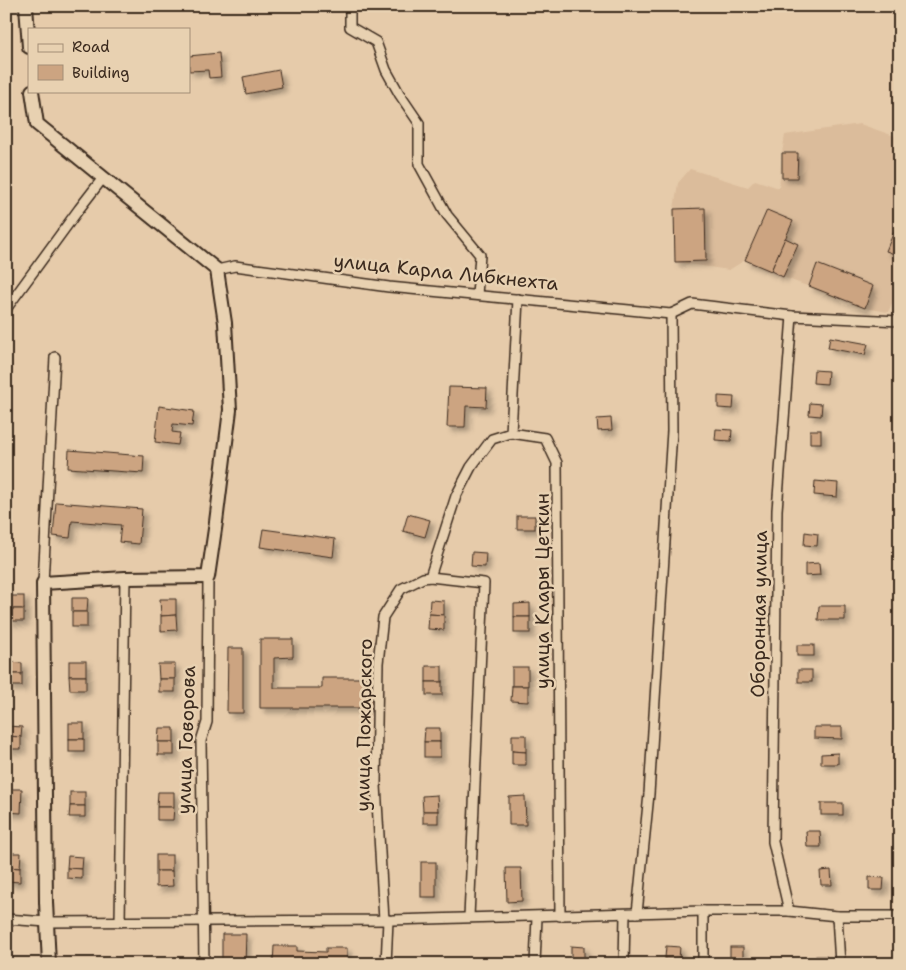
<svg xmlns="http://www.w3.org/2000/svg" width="906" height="970" font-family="'Shantell Sans',sans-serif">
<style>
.built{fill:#dbbc9b}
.building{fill:#cca481;stroke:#3b2a1e;filter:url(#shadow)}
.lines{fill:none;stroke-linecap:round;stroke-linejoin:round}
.street-casing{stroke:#3b2a1e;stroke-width:12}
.secondary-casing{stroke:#3b2a1e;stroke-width:16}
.street{stroke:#e8d1b1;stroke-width:9}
.secondary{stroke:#e8d1b1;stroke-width:12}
.labels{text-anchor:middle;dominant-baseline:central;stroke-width:5;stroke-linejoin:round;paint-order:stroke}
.street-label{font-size:19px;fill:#3b2a1e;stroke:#e8d1b1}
</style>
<defs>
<filter id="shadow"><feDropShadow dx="4.5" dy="4.5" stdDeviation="2.5" flood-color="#0004"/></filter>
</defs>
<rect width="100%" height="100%" fill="#e6cbaa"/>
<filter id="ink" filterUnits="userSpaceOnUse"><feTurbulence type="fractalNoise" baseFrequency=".02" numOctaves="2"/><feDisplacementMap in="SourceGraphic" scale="10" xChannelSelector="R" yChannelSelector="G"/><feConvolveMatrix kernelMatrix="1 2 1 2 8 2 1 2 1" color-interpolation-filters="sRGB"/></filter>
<g filter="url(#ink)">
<path class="built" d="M860 124 900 138V286L888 312 865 308 783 277 745 260 729 270 675 262 674 209 678 183 690 169 748 187 755 180 779 188 782 153 785 135Z"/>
<g class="building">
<path d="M219 53 221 77 209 78 208 70 189 71V56Z"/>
<path d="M279 70 282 87 246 94 243 77Z"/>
<path d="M782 153H798L797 178H782Z"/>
<path d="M705 208 706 261 675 262 674 209Z"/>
<path d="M767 210 793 221 771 271 745 260Z"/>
<path d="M900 217V256L886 251Z"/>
<path d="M785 238 798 244 783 277 771 271Z"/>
<path d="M817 264 873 286 865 308 809 286Z"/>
<path d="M830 337 868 344 865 355 828 348Z"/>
<path d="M814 370 828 371 827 384 813 383Z"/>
<path d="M449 387 487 388 486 407 466 406 465 427H447Z"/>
<path d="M718 396 734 397 733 409 718 408Z"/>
<path d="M810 403 822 404 821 416 809 415Z"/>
<path d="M159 406 194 411 192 426 173 424 172 432 180 433 178 445 155 442Z"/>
<path d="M611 418 612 430 598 431 597 419Z"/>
<path d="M716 429 732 430 731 441 715 440Z"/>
<rect x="810" y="430" width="11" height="13"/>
<path d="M69 450 144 456 143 473 68 468Z"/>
<path d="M815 481 838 483 837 497 814 495Z"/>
<path d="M56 502 142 509 139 544 119 542 121 525 72 521 70 538 53 536Z"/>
<path d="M408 514 430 520 425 537 403 531Z"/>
<rect x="517" y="516" width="18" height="13"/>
<path d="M263 529 335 539 333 557 260 547Z"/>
<path d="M805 532 818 534 817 546 804 545Z"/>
<path d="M472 552 486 553 485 567 471 566Z"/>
<path d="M819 563 820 575 805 576V564Z"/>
<rect x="9" y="596" width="15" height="13"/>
<path d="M72 598H88L87 612H72Z"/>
<path d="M160 599H176V615L161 616Z"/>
<path d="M430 600 444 601V615L429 614Z"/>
<path d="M530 603V617H514V604Z"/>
<path d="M819 606H845V620H818Z"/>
<rect x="9" y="609" width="15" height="12"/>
<rect x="72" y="612" width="15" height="15"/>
<path d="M429 614 444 615V630L428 629Z"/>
<path d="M176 615 177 630 161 631V616Z"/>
<rect x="514" y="617" width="16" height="16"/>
<path d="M260 639H293V657L274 658V688H322V678H372V708H260Z"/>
<rect x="797" y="645" width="17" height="11"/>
<path d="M228 648H243V713H227Z"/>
<rect x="69" y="661" width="17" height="15"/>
<path d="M8 662 22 663V674H8Z"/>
<path d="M158 664H175V679H159Z"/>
<rect x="426" y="666" width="16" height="16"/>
<rect x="512" y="667" width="16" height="19"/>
<rect x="798" y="670" width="14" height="12"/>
<rect x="8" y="674" width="14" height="12"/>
<path d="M69 676H86V690H70Z"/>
<rect x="159" y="679" width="16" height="13"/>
<rect x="426" y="682" width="16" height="13"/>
<path d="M512 686H528V702L511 701Z"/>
<rect x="69" y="723" width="15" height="16"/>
<path d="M7 726 22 727 21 737 7 736Z"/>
<path d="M814 727H842V739L814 738Z"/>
<path d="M159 728H174V742H158Z"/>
<path d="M425 728H440V742H424Z"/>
<path d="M512 735H526V752L512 751Z"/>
<path d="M7 736 21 737V749H7Z"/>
<rect x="69" y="739" width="15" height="13"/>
<rect x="158" y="742" width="16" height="13"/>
<rect x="424" y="742" width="16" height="15"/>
<path d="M512 751 526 752V765H512Z"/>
<path d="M838 753V764H821V754Z"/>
<path d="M6 789H22L21 813 6 812Z"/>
<rect x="70" y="792" width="15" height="14"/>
<path d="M158 792H174V807H157Z"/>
<path d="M437 795 438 811H423L422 796Z"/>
<path d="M525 796 526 825H509V797Z"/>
<rect x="821" y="803" width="22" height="12"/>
<path d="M70 806H85V817H69Z"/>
<path d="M157 807H174L173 820H157Z"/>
<rect x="423" y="811" width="15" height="12"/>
<path d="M806 831H820L821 847H807Z"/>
<path d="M8 853H21L20 868 7 867Z"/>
<rect x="156" y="855" width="16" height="16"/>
<path d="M68 856 83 857 82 869 67 868Z"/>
<rect x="421" y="862" width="15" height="35"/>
<path d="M7 867 20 868V882L6 881Z"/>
<path d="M67 868 82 869V879L67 878Z"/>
<path d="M506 868H521L522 901 507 902Z"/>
<path d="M831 870 832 885H821L820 871Z"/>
<path d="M156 871H172L173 886 156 887Z"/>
<path d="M869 877 884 878 883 890H869Z"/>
<path d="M222 934H246L245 964H222Z"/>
<path d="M274 946H297V951L326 952V948H347V964H273Z"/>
<path d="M571 946 584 947V959L571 958Z"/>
<path d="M666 946 680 947 679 959 665 958Z"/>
<rect x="730" y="947" width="13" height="13"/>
<rect x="816" y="956" width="10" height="8"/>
<path d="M571 958 584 959 583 964H570Z"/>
<path d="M665 958 679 959V964H665Z"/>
</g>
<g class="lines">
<g class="street-casing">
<g id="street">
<path d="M350 6V27L376 42 386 70 400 95 419 123V164L447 215 480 255 477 295"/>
<path d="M217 270 235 266 389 287 671 314 692 304 792 316 900 321"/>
<path d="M518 299 511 433 545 438 557 463 560 916"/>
<path d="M6 309 79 209 103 178"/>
<path d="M430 577 484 583 469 917"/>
<path d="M43 583 55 357"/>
<path d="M789 911 773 842 777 510 792 316"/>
<path d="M637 913 649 794 672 431 671 314"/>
<path d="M837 916 840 964"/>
<path d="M6 919 47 922 392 920 703 911H789L837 916H900"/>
<path d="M384 920 376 785 378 663 383 617 401 589 423 578 430 577 456 496 471 467 492 439 511 433"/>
<path d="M120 922 125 578"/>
<path d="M204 964 201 741 207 722 208 577"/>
<path d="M386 964 388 920"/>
<path d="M535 964 537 917"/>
<path d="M624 964 625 914"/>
<path d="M703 964V911"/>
</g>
</g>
<g class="secondary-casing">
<g id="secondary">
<path d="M26 6 29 47"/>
<path d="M32 91 37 124 217 270 225 323 230 410 216 522 208 577 125 578 43 583 46 902 49 964"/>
</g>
</g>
<use href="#street" class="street"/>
<use href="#secondary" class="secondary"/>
</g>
</g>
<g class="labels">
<g class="street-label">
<text transform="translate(446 272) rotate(6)">улица Карла Либкнехта</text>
<text transform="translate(542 591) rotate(-90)">улица Клары Цеткин</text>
<text transform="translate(759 614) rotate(-89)">Оборонная улица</text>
<text transform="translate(364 725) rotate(-89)">улица Пожарского</text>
<text transform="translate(186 740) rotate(-88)">улица Говорова</text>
</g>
</g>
<rect width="906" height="970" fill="none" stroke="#e8d1b1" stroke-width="25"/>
<rect x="12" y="12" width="881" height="945" fill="none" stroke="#3b2a1e" stroke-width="2" filter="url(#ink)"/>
<rect x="28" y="28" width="162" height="65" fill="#e8d1b1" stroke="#a38e76"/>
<rect x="38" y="44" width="25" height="8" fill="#e8d1b1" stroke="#a38e76"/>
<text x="72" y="52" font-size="15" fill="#3b2a1e">Road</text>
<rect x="38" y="65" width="25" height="15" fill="#cca481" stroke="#a38e76"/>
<text x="72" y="78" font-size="15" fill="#3b2a1e">Building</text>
</svg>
